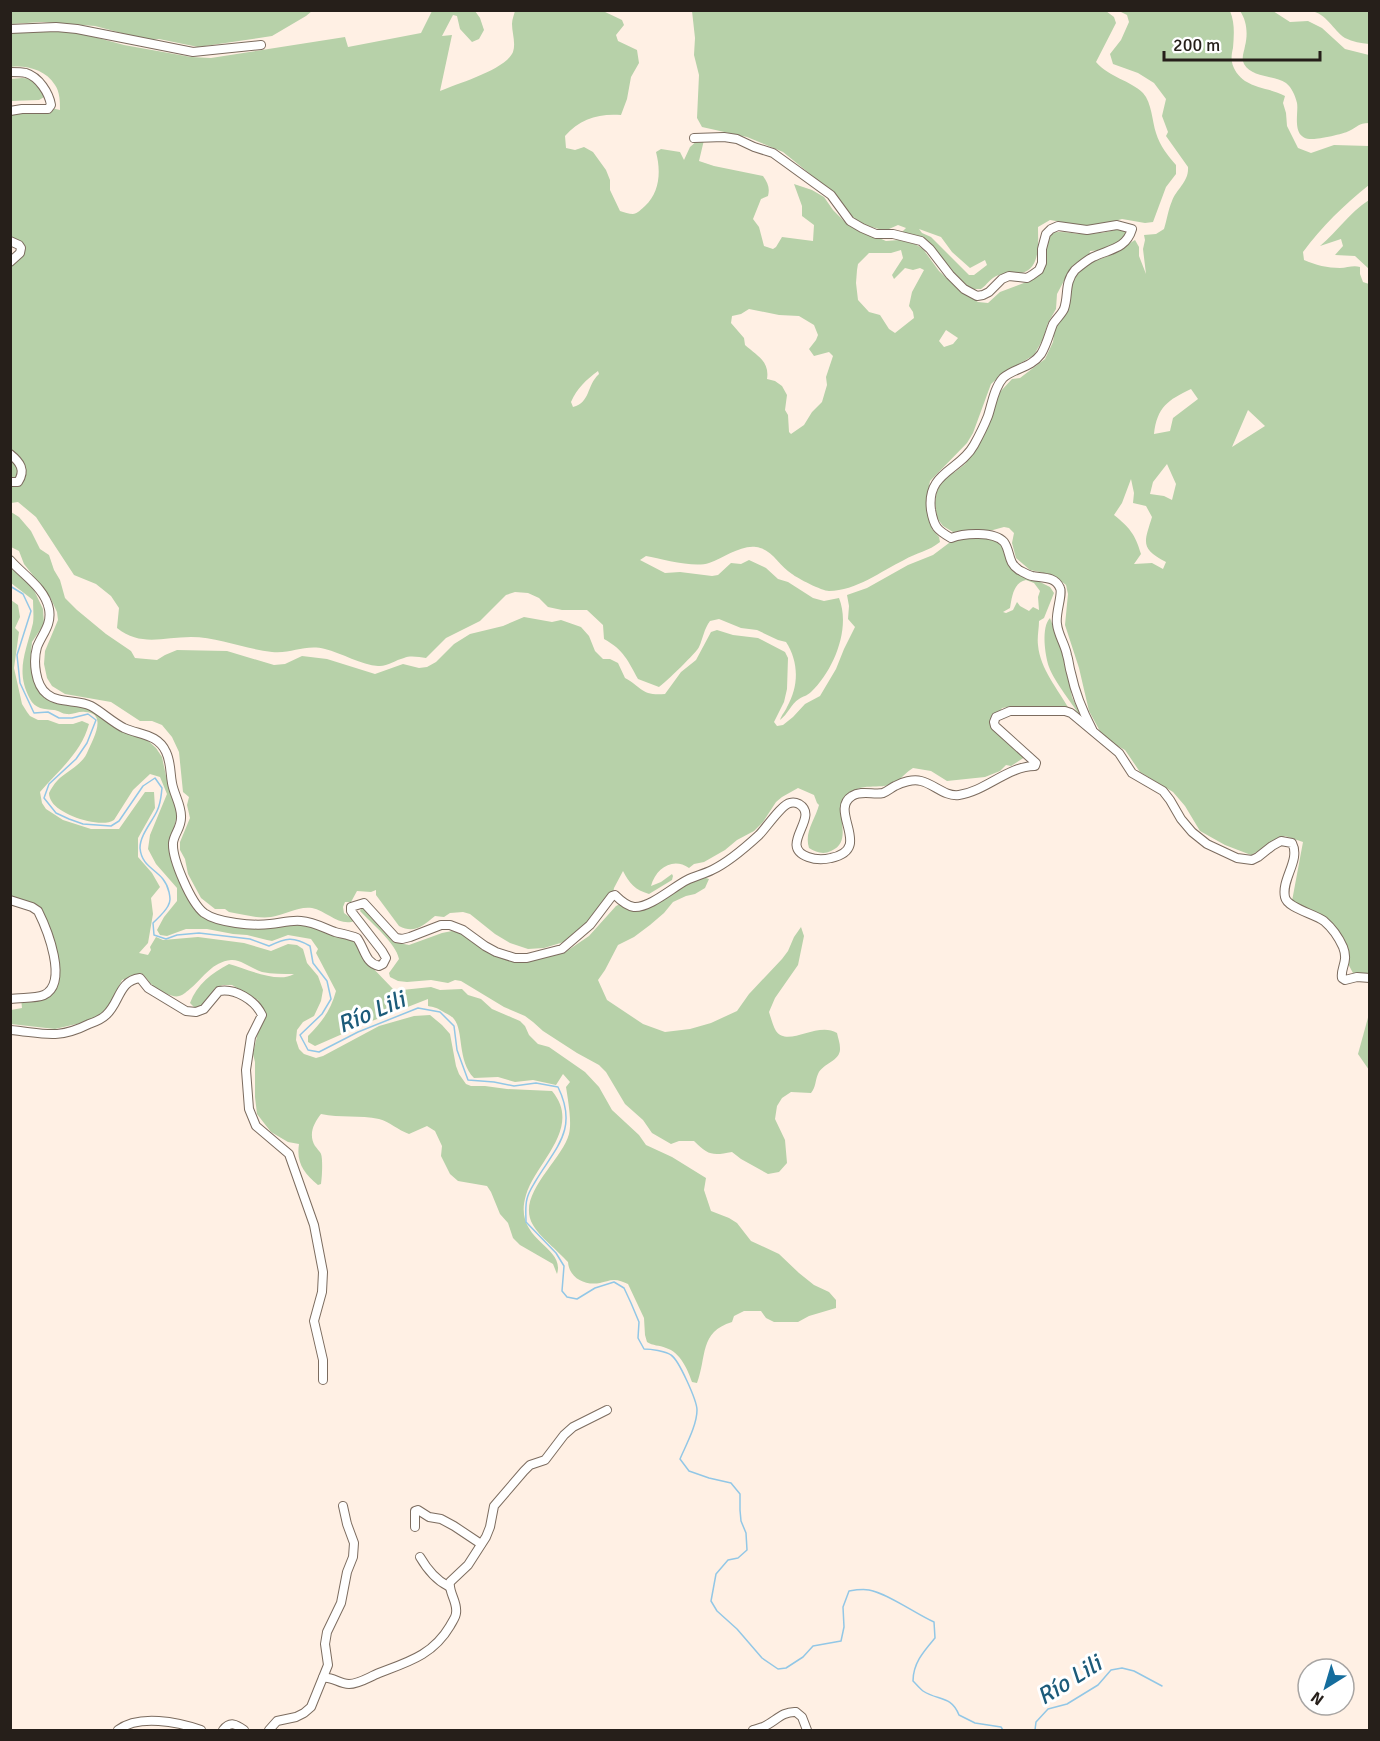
<svg xmlns="http://www.w3.org/2000/svg" width="1380" height="1741" font-family="Signika,sans-serif">
<style>
.green{fill:#b7d1a9;fill-rule:evenodd}
.lines{fill:none;stroke-linecap:round;stroke-linejoin:round}
.stream{stroke:#92c7e6;stroke-width:1.5}
.minor-casing{stroke:#7c6c5f;stroke-width:10}
.minor{stroke:#fff;stroke-width:8}
.labels{text-anchor:middle;dominant-baseline:central;stroke-width:6;stroke-linejoin:round;paint-order:stroke}
.water-label{font-size:24px;font-style:italic;fill:#1c5b7a;stroke:#fff}
</style>
<rect width="100%" height="100%" fill="#fff0e4"/>
<g class="green">
<path d="M11 10 312 11 306 16 272 36 198 47 159 39 148 40 95 26 42 22 11 24Z"/>
<path d="M432 11H475L480 18 484 30 479 39 472 42 460 29 457 16 453 15 442 36 452 35 440 91C458 83 505 70 513 52 516 43 512 33 512 24 512 19 514 15 515 11H603L622 20 624 25 616 35 618 41 637 50 639 63 631 77 627 99 621 115C600 113 579 119 565 136L566 148 575 150 584 147 593 152 606 170 610 180V190L620 211C624 212 629 214 633 214 639 213 641 209 645 206 660 192 661 171 656 152L661 149 680 152 684 160 690 147 698 140H704L699 161 714 166 763 176C768 183 770 188 768 196L761 199 753 219 759 227 764 246 773 249 776 247 782 237 813 241 814 225 802 216V206L794 184 812 190 824 197 833 210 844 221 860 230 886 241 899 240 915 244 923 249 939 271 952 283 978 302 988 303 1000 292 1029 281 1042 263 1050 233C1061 230 1072 234 1084 234 1097 234 1111 232 1123 227L1129 232C1121 244 1105 250 1090 251L1089 256 1072 269 1066 277 1057 294 1056 309 1048 323 1043 339 1034 355 1000 376 991 384 973 433 967 443 930 481 926 503 932 529 939 537 940 542C929 551 916 553 904 560 881 571 856 591 829 591 822 591 797 578 792 574 779 566 772 549 756 547 740 545 724 558 709 563 694 568 662 559 646 556L640 560 665 573 680 572 712 576 718 575 731 563 741 564 749 560 766 568 778 579 788 582 813 598 824 601 839 598C851 628 834 670 811 692 807 696 803 696 799 699 791 704 788 714 780 720 782 714 785 712 787 707 799 686 799 662 786 642L778 640 757 630 741 628 719 619 710 621C704 629 703 638 699 647 698 651 664 684 659 687L638 679C628 661 624 650 604 639L603 625 587 610H562L548 607 539 598 528 593 515 592 506 595 480 621 446 638 426 658C419 657 410 655 404 658 395 660 387 667 378 666 362 665 341 653 325 649 305 644 292 654 272 652 245 649 218 637 191 637 163 637 141 647 117 628L119 608 111 596 96 584 74 575 36 517 18 502 11 503 10 266 20 250 11 235V113L51 108 60 110C60 102 60 92 55 85 46 70 26 65 11 67V33L60 30 87 35 124 45 191 57 211 58 345 37 348 47 421 33ZM901 250 903 258 892 275 894 279 905 268 913 270 920 268 924 270 912 292 909 306 913 312 914 318 895 333 889 329 880 315 869 312 858 300 856 283 857 270 858 264 869 253H891ZM749 309 779 315 799 316 814 325 818 335 816 340 809 349 814 356 829 352 833 356 826 377 827 385 822 402 812 412 804 425 791 434 789 432 788 415 785 410 787 395 782 386 775 381 767 379C770 361 756 355 745 345L744 338 731 323 732 316 741 314ZM946 330 958 338 953 344 944 347 939 341ZM598 371 599 374C586 386 591 402 573 407L571 402C577 388 586 380 598 371Z"/>
<path d="M692 11H1106L1114 17 1116 23 1096 62C1109 77 1131 81 1143 93 1152 103 1152 121 1156 133 1160 146 1168 156 1176 165V174L1166 187 1153 222 1145 223 1122 219 1092 227 1050 220 1038 227C1038 242 1041 268 1022 273 1014 275 1007 272 999 275 991 277 987 285 981 289H971L962 284 916 237 902 232 906 228 898 225 889 229H879L861 224 850 215 836 195 783 152 747 137 702 127 697 118 699 75 694 55 695 38ZM919 229 941 237 952 252 970 268 985 260 987 265 974 275H969L931 237 922 233Z"/>
<path d="M1119 11H1230C1235 23 1234 35 1233 48 1232 52 1231 58 1232 62 1233 69 1239 77 1245 81 1258 89 1272 89 1285 96L1283 103 1286 113 1287 126 1298 148 1311 153 1334 145 1369 146V185C1344 205 1322 226 1303 252L1304 260C1315 265 1328 268 1340 268 1347 268 1353 265 1360 267V274L1363 282 1369 284V976L1354 975 1335 939 1327 927 1292 901 1303 842 1285 836 1251 855 1225 845 1200 831 1185 806 1173 792 1140 772 1125 750 1112 743 1101 733 1089 711 1079 668 1065 625 1068 594 1066 585 1056 577 1040 572 1030 570 1016 558 1012 543 1014 533 1009 528 1004 527 993 530 953 532 943 526 937 518 935 503 937 491 945 476 955 472 965 464 975 450 1000 392 1012 379 1020 378 1045 359 1053 342 1055 328 1065 312 1071 282 1076 274 1092 262 1111 255 1135 240 1139 247V256L1146 274 1143 249 1145 240 1144 235 1156 234 1164 229C1167 220 1168 210 1172 201 1176 189 1189 182 1188 167L1166 136 1168 132 1162 116 1166 99 1154 83 1138 73 1113 64 1110 54 1121 40 1129 22 1127 15ZM1191 389 1198 399 1173 418 1170 431 1154 434C1157 407 1168 400 1191 389ZM1248 410 1265 426 1232 447ZM1167 464 1176 484 1172 500 1164 496 1150 494 1153 482ZM1131 479 1134 493 1133 503 1146 506 1152 517C1144 543 1140 548 1166 562L1163 569 1152 563 1134 564 1141 554C1135 534 1130 528 1114 515L1122 503Z"/>
<path d="M1240 11H1273L1290 22 1308 21 1322 28 1345 49 1369 55V123C1358 123 1358 127 1349 131 1344 134 1319 139 1313 139 1290 140 1299 113 1297 103 1295 95 1292 88 1286 83 1274 75 1252 78 1244 64 1241 57 1244 53 1245 46 1248 34 1247 21 1240 11Z"/>
<path d="M1311 11H1369V44C1361 43 1353 42 1345 38 1333 30 1326 13 1311 11Z"/>
<path d="M22 78 33 79 46 96 39 100 11 101 10 79Z"/>
<path d="M1369 200V272V269L1355 256 1335 255 1343 246 1341 239 1320 246C1339 230 1348 214 1369 200Z"/>
<path d="M11 512 19 517 31 531 40 549 49 555 54 570 60 580 65 598 77 610 106 634 131 651 135 658 157 660 165 655 177 650 227 651 274 665 285 664 302 656 327 659 375 674 403 664 419 668 427 667 436 662 454 644 470 634 503 626 524 617 552 622 561 620 581 627 589 636 595 651 603 659H610L618 663 625 678C642 687 641 696 665 694L681 672 696 660 711 632 717 630 733 635 758 638 785 652 788 658 787 689 784 702 774 722 777 726 783 725 793 717 805 704 820 696 836 669 844 649 855 627 848 619 849 606 847 595 867 588 908 565 933 555 957 537H985L1000 543 1010 563 1036 580 1050 587 1054 593 1044 618 1039 621C1039 629 1037 637 1038 645 1040 669 1058 689 1069 709L1064 710 1056 706C1039 714 1021 703 1002 708L992 722 1025 757 1011 766 1006 765 1000 771 985 777 947 781 931 771 913 768C906 772 901 779 895 783 878 791 861 780 847 797 832 814 855 840 831 851 823 855 816 852 809 848 804 832 815 820 819 805L817 803 814 795 798 788 782 797 776 802 763 822 754 831 737 840 725 850 704 862 694 864 689 868C673 857 656 868 651 886L661 882 672 874 673 876 672 880 649 894C635 890 629 883 623 871L614 888 613 894 583 929 567 941 544 948 528 949 510 943 495 934 470 914 463 912 450 913 444 917 435 916C423 926 414 934 399 926L376 895V890L371 892 357 891 351 902H345L343 907 344 913 355 921C339 927 327 911 312 908 298 906 285 915 271 917 258 919 242 914 229 912L225 909H215L201 898 188 874 185 859 180 850V842L190 818 187 805 189 797 183 792 179 752 172 737 162 725 152 721H140L111 702 65 694 52 686 47 678 44 664 45 651 58 620 57 612 50 597 24 564 19 551 11 547ZM1026 580 1034 583 1040 591 1038 597 1039 610 1033 607 1029 611 1020 606 1017 602 1013 610 1006 613 1003 612 1010 608C1012 597 1013 583 1026 580Z"/>
<path d="M10 563 32 586 43 609 44 624 32 642 31 652 34 676 39 687 58 698 87 706 144 737 156 748 162 757 166 776 178 811 172 836 178 873 206 913 239 924 297 922 350 939 359 943 370 965 393 989 402 990 431 987 440 990 462 989 468 995 481 999 492 1009 520 1021 525 1026 529 1035 538 1044 549 1047 585 1072 599 1087 612 1110 639 1135 646 1145 672 1157 706 1178 704 1190 711 1211 729 1218 737 1223 751 1241 779 1254 799 1273 814 1285 829 1292 836 1300V1308L809 1316 798 1322H774L766 1318 761 1311H744L734 1316 732 1322C699 1332 707 1357 697 1383L692 1382C688 1370 680 1352 666 1348 659 1345 653 1346 647 1342L645 1335 644 1318 628 1284C623 1282 619 1280 614 1280 609 1280 605 1282 600 1283 585 1286 569 1278 568 1262 558 1251 539 1236 533 1225 515 1195 562 1161 569 1134 572 1122 568 1100 566 1087L570 1082 563 1074 556 1085 533 1080 515 1082 498 1077 474 1078C457 1061 464 1031 454 1019 451 1015 446 1014 442 1011 437 1008 434 1007 428 1006V999L372 1021 315 1046 308 1042V1036C322 1022 331 1010 336 991L316 953 318 949 311 939 288 935 272 941 267 940 247 935 233 934 207 929H186L167 936 160 935 157 930 164 917 177 901V888L156 864 148 849 150 835 167 794 160 777 150 774 133 790 114 820C101 829 60 815 52 802 50 799 49 796 49 793 51 789 54 784 57 781 66 771 81 766 87 753 92 741 109 713 85 712 79 711 72 715 67 714 62 714 58 710 54 710 44 709 35 709 30 699 15 671 26 652 33 623 34 616 33 608 33 600L11 583Z"/>
<path d="M11 600 18 605 20 617 15 628 19 632 14 668 22 704 27 712 30 716 38 720H48L59 724H73L82 721 89 724C81 753 59 770 40 792L42 803 46 809 63 820 91 829H119L145 792H154L155 808 138 838V857L152 873 160 887 151 898 153 914 148 943 139 953 148 955 151 950 150 947 156 937 163 940 198 937 244 943 271 951 288 944 297 945 303 949 307 963 318 976 323 990 321 1001 314 1016 303 1022 297 1030 296 1040 299 1049 304 1054 316 1058 323 1056 379 1026 414 1016 430 1015 442 1025 450 1034 456 1066 459 1074 466 1084 471 1086H485L507 1089 552 1091C583 1128 536 1162 526 1195 512 1241 566 1245 557 1274L553 1264 520 1245 513 1238 508 1223 500 1214 491 1192 487 1186 458 1181 450 1174 441 1156 442 1146 435 1131 427 1126 409 1134C398 1130 390 1122 379 1119 360 1115 340 1118 321 1114 314 1123 308 1134 315 1146 315 1146 321 1153 321 1154 323 1159 322 1178 321 1184L318 1185C304 1173 296 1163 299 1144L288 1142 271 1132 257 1114 255 1097V1062L253 1054 263 1010 258 1000 232 985H223L215 988 204 1006 196 1009 190 1003C197 984 212 973 229 964 247 969 278 984 294 974 283 974 272 974 262 972 252 969 241 959 231 960 212 962 204 977 191 988 187 991 184 995 179 996 173 998 163 992 157 989 150 985 148 978 141 973L122 980 109 1007 105 1012 85 1022 55 1029 11 1024V1010L22 1008 21 998 49 994 58 967V956L43 913 11 897Z"/>
<path d="M1050 618 1066 663 1072 697 1082 719C1074 706 1054 681 1049 667 1045 655 1041 627 1050 618Z"/>
<path d="M703 877 709 879 705 888 695 894 686 896 673 902 664 913 650 925 634 937 618 945 605 970 598 980 607 1000 643 1024 665 1032 690 1029 711 1023 737 1011 749 994 782 959 788 951 794 937 801 927 804 936 798 965 775 998 769 1012C771 1018 773 1026 776 1031 788 1048 817 1021 837 1033 838 1038 840 1043 840 1048 841 1061 823 1063 818 1074 815 1081 816 1087 811 1093L791 1092 782 1098 777 1106 775 1119 785 1140 787 1163 779 1172 768 1174 741 1159 732 1152C712 1156 708 1155 694 1141H679L671 1144 652 1133 643 1120 625 1104 606 1072 599 1065 577 1053 543 1031 533 1022 525 1016 504 1007 461 981 455 980 448 983 431 980 407 982 398 981 390 977 389 973 399 959C396 943 371 923 360 911L362 907 380 924 392 939 399 943 409 945 442 933 452 931 461 933 493 953 540 958 564 953 589 936 616 906 622 903 634 910 647 908 688 883Z"/>
<path d="M1369 1014 1370 1070H1369L1358 1054Z"/>
</g>
<g class="lines">
<g class="stream">
<path d="M10 586 23 594 31 611 17 655 20 683 34 713 48 712 59 718H72L88 714 96 720 87 743 76 759 49 784 44 798 56 813 69 819 83 824 111 826 119 821 143 786 155 778 162 788C161 796 161 803 157 811 152 822 140 835 140 848 142 871 164 869 169 892 170 897 171 901 168 906 165 912 158 918 153 923L154 935 166 939 177 935 199 933 250 939 269 946C286 938 293 936 310 946L313 963 327 981 331 999 322 1014 300 1035 308 1050 319 1052 358 1032 418 1008 440 1012 454 1026 457 1050 468 1080 494 1082 514 1086 536 1083 558 1087C579 1130 555 1148 535 1182 532 1187 528 1193 527 1199 525 1206 526 1215 526 1222L556 1253 564 1266 562 1291 567 1297 577 1299 595 1288 614 1282 624 1288 631 1303 639 1322 638 1338 644 1349C651 1349 665 1351 671 1355 679 1360 697 1401 697 1410 697 1425 686 1445 680 1459L689 1471 709 1478 731 1483 740 1494V1510L741 1521 746 1533 747 1550 738 1558 728 1560 716 1574 711 1601 717 1611 737 1629 762 1658 778 1669 786 1668 803 1657 813 1646 841 1641 844 1627 843 1607 849 1591C855 1590 863 1589 869 1590 887 1593 916 1614 934 1622L935 1638C924 1651 913 1663 913 1681 916 1684 920 1689 923 1691 938 1701 951 1695 959 1715L975 1723 1001 1727 1003 1730"/>
<path d="M1035 1730 1036 1722 1048 1709 1067 1704 1098 1685 1111 1670 1122 1668 1134 1671 1162 1686"/>
</g>
<g class="minor-casing">
<g id="minor">
<path d="M10 29 56 27 77 29 193 52 261 45"/>
<path d="M10 72C15 72 22 72 26 73 39 77 49 93 51 105L48 109H22L10 111"/>
<path d="M694 138 724 137 737 139 754 147 773 153 831 195 850 221 862 228 876 234H893L921 241 930 249 950 275 964 289 977 296 983 295 989 292 1002 279 1009 276 1027 278 1032 275 1039 270 1042 263V249L1046 234 1051 229 1058 226 1087 230 1117 225 1132 229C1126 249 1110 249 1093 257 1087 260 1081 265 1075 270 1064 283 1069 295 1064 309 1061 315 1056 319 1053 324 1049 334 1047 344 1041 354 1031 368 1014 368 1003 378 994 388 992 404 988 416 984 426 979 436 974 445 960 471 926 472 931 510 934 527 937 530 951 538 964 533 994 531 1004 542 1011 552 1007 562 1019 570 1023 572 1028 575 1032 576 1042 578 1055 576 1060 588 1063 594 1055 614 1057 624 1058 635 1065 644 1067 655 1069 661 1069 667 1071 673 1075 692 1083 712 1092 729"/>
<path d="M10 241 19 245 21 248 20 253 10 262"/>
<path d="M10 454C20 462 26 470 18 482H10"/>
<path d="M10 560C24 576 45 588 49 609 52 625 42 634 37 647 33 661 35 685 47 694 59 704 78 699 91 706 102 712 112 722 124 728 140 735 158 734 166 752 171 762 170 773 172 783 174 795 182 806 181 818 181 828 174 834 173 843 172 859 191 903 204 913 218 923 253 926 270 924 281 923 290 920 301 921 314 922 324 928 335 932 343 934 350 935 357 938 365 949 365 963 379 966L383 964 386 958 382 951 351 911V907L364 903 396 938 402 939 410 937 441 925H450L463 930 485 946 496 952 515 958H527L562 949 590 925 612 896 615 895C620 900 627 906 634 907 650 908 673 887 687 880 695 876 704 874 712 870 727 863 747 846 759 835 766 828 782 804 790 803 793 802 797 803 799 804 821 817 777 846 808 857 816 860 823 860 831 858 874 849 828 811 852 796 861 790 874 795 883 793 888 791 891 788 895 786 902 782 913 779 921 781 934 784 945 797 959 795 986 791 1008 766 1035 766L1036 763 995 726 994 722 996 717 1010 711H1065L1071 713 1119 753 1132 773 1163 791 1170 800 1181 819 1192 832 1207 844 1237 858 1252 860 1258 857 1272 846 1281 841 1292 843C1301 860 1281 879 1285 897 1287 908 1315 914 1324 921 1331 927 1339 938 1343 947 1349 962 1340 968 1342 978L1345 980 1357 977 1370 978"/>
<path d="M10 900 32 907 38 911C47 929 69 983 44 995 34 999 21 997 10 999"/>
<path d="M10 1030C44 1033 57 1040 89 1024 95 1022 102 1019 106 1015 120 1003 118 981 140 978L148 988 186 1011 196 1012 204 1009 219 991C235 988 255 1000 262 1015L251 1037 246 1070 249 1109 256 1126 289 1154 314 1225 323 1272 322 1292 314 1321 323 1360V1380"/>
<path d="M415 1527V1511L418 1510 429 1517 441 1519 454 1526 481 1544"/>
<path d="M420 1557C427 1569 436 1580 448 1586"/>
<path d="M323 1678C332 1676 339 1684 349 1684 359 1684 369 1677 379 1673 408 1662 433 1655 450 1626 452 1622 456 1617 456 1613 458 1602 448 1592 450 1582L468 1565 486 1537 490 1527 494 1506 524 1471 530 1465 545 1460 564 1435 573 1427 607 1410"/>
<path d="M118 1730C139 1714 178 1722 201 1730"/>
<path d="M223 1730C230 1721 236 1724 244 1730"/>
<path d="M269 1730 277 1721 296 1717 304 1713 311 1707 328 1665 325 1644 327 1632 341 1603 347 1572 353 1557 354 1543 347 1524 343 1506"/>
<path d="M753 1730C756 1729 760 1728 763 1727 775 1722 782 1711 796 1712L802 1717 807 1730"/>
</g>
</g>
<use href="#minor" class="minor"/>
</g>
<g class="labels">
<g class="water-label">
<text transform="translate(371 1012) rotate(-23)">Río Lili</text>
<text transform="translate(1069 1680) rotate(-32)">Río Lili</text>
</g>
</g>
<rect width="1380" height="1741" fill="none" stroke="#261f1a" stroke-width="24"/>
<g transform="translate(1326 1687) rotate(217)"><circle r="28" fill="#ffffff" stroke="#a8a5a3" stroke-width="1.5"/>
<path d="M0-4.5L10 22L0 15L-10 22Z" fill="#156d9d"/>
<text y="-9" font-size="16" font-weight="bold" text-anchor="middle" fill="#261f1a">N</text>
</g>
<path d="M1164 51v9h156v-9" fill="none" stroke="#261f1a" stroke-width="3"/>
<text x="1173" y="51" font-size="18" fill="#261f1a" stroke="#ffffff" stroke-width="4.5" paint-order="stroke">200 m</text>
</svg>
